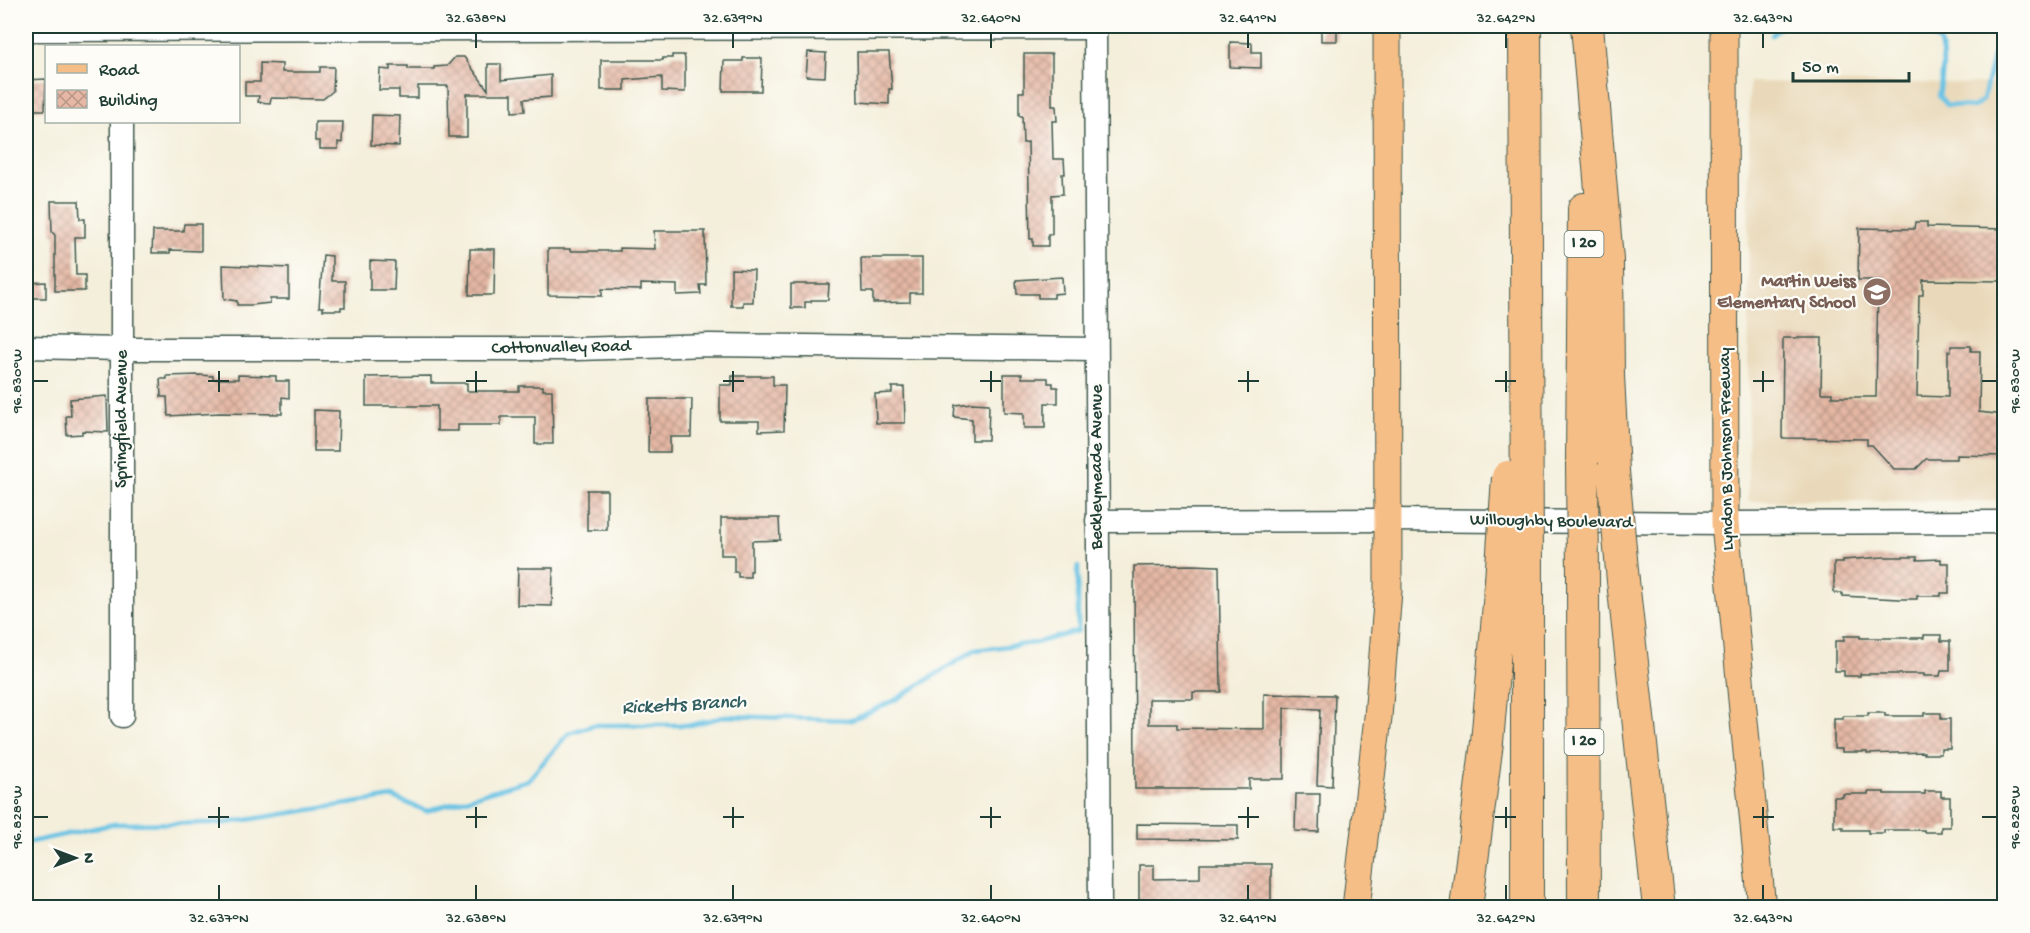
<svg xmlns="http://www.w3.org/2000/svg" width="2030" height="933" font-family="'Gochi Hand',sans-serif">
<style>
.built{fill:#e9d9ba}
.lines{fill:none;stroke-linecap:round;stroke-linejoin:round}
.stream{stroke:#66c2e4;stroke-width:4.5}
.building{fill:url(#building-cross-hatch)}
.minor-casing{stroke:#3f584d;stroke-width:25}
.major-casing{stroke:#3f584d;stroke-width:29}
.highway-casing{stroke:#3f584d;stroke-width:34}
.minor{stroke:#fff;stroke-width:22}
.major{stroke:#f6be87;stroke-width:27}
.highway{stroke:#f6be87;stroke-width:32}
.highway-bridge-casing{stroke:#3f584d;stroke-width:34;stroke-linecap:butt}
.highway-bridge{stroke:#f6be87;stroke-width:32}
.ticks{fill:none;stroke:#1f3d34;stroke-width:2}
.labels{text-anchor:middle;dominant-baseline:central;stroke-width:4.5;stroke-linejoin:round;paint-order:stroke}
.shield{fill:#fdfcf7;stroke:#62766e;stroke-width:1.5}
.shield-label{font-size:16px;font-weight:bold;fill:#1f3d34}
.education-label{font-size:18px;font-weight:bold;fill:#785e54;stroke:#fdfcf7;text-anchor:end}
.street-label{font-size:18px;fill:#1f3d34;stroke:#fdfcf7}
.water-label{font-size:20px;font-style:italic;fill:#315e60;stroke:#fdfcf7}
.neatline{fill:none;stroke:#1f3d34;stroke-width:2}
.ticks-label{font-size:15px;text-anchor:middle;fill:#1f3d34}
</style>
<defs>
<pattern id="building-cross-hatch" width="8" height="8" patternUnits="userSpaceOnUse" patternTransform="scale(1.5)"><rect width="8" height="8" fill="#e5b7a4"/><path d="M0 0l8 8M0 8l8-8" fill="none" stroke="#b99686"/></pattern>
</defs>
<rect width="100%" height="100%" fill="#fdfcf7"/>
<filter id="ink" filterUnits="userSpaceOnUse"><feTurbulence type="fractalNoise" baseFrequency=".0167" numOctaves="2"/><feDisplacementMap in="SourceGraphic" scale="12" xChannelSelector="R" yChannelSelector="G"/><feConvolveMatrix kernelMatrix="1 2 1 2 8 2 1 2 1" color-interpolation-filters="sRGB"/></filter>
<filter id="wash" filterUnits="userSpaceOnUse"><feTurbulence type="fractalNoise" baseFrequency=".008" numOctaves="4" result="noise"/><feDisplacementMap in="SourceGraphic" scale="24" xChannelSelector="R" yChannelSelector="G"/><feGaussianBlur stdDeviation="1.35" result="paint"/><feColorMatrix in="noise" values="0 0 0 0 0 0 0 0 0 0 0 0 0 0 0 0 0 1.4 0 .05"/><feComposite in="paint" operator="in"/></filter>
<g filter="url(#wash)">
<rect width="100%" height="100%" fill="#f4efdb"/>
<path class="built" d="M1749 82 2004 84V501H1748Z"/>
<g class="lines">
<g class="stream">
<path d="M1887 26 1929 35 1939 40C1946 59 1942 76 1939 96L1947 105 1974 107 1983 100 1998 35 2004 29"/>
<path d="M1772 35 1781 26"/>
<path d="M26 843 114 824 226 823 393 797 426 811 528 780 569 733 594 725H691L727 716 852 720 895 700 975 650 1035 643 1078 631V567"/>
</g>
</g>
<g id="blocks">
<g class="building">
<rect x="1321" y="26" width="16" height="15"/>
<path d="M1230 42 1252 43V52H1261V68L1230 67Z"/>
<path d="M808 52 826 53 825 77 806 76Z"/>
<path d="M857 52H889L892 89H889V104L858 102Z"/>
<path d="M1024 54H1052V106H1056L1057 121H1052L1053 159H1064L1065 174H1062L1063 194 1052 195V234H1048V246H1033V239H1030L1028 142 1023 143 1022 116H1019V92H1024Z"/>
<path d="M672 55H684L685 59V92L662 91V77L625 80V90H601V60H663V58H672Z"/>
<path d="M455 57H464L488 90V64H501V80L551 75V97L524 99 525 111 512 112V94H467V137H449L448 86H418V98H399V90H379L380 69 390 70V66H408V69H434V67L447 66Z"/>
<path d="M743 58H762L761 91H723L724 61H743Z"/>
<path d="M260 63 282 64V72H320V67H334L333 91 323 99 271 98 270 103 258 102 259 96H245V82H260Z"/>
<path d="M46 79 45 110H26V80Z"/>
<path d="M372 115 400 116 399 146 371 145Z"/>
<path d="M315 122H343L342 143 338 142V149H320V141H315Z"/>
<path d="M51 201H79L80 219H85V237H75L76 275H85V291H55V235L52 232Z"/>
<path d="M1915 222H1927V227L2004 229V281L1923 280V295H1919L1917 396 1948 397V351H1951V346H1971V351H1980L1979 412 2004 415V456L1957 455V459H1926L1916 469H1894L1872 445H1867V439L1782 438 1783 338H1822L1821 393H1832V397H1876L1878 280H1858L1859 228 1914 229Z"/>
<path d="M184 224H201V251L170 250V253H152L153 231H183Z"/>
<path d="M654 231H705L706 285H700L701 294 677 295V285L641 284V290L602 289V296L548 295V249H570V251H620V248L655 249Z"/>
<path d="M470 249H495L494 295H469Z"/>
<path d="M323 255 332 256V281H345V307H341V310H323V307H319Z"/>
<path d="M861 258H922V293H910V302L873 303V292H862Z"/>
<path d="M370 261 395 262 394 290H370Z"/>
<path d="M223 265 289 268V299H270V303L252 305H237V301L224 299Z"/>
<path d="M731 269 754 270 753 302H743V306H731Z"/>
<path d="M1062 277 1063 293 1054 294V298H1038V294H1017L1016 280Z"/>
<path d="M46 282V298H26V283Z"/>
<path d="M791 284H829L828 300H811V302H805V308H791Z"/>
<path d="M1004 374H1022V378H1048V383H1053V387H1058V403H1045V428H1024V413L1004 412Z"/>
<path d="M238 375 276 376V381H289V398L282 397V414L220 413 168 416 167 397H161L160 379H167V376L199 375 213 376V379H238Z"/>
<path d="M431 376V383H467V391H519V386H543V390H552L553 444H535V417H501V425H458V431H437V406H366V377Z"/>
<path d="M732 376H773V385H785L784 430 759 431V421H720V385H732Z"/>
<path d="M892 387H904L905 423H876L875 394 892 393Z"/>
<path d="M107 396 108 432 82 431V434L67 435 66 416H71L70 399Z"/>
<path d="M649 399H692L691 437H670V452H648Z"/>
<path d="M972 403 989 404 988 440H972V419L954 417 955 405Z"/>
<path d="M314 410 339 411 338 451H314Z"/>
<rect x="587" y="490" width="20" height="40"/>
<path d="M721 518H779L780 540 752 541V571H750V577H738V572H734V555H721Z"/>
<path d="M1884 557H1917V560L1941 559V563H1949V593H1941V596H1917V599H1899L1842 596V593H1834V563H1843V560Z"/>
<path d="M1191 565 1219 566 1221 692H1193V699H1149V724H1177V728L1264 729V694L1335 695 1332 786 1317 785 1320 709 1284 708V779H1249V789H1135L1134 566Z"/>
<path d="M518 568H553L552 606 517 605Z"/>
<path d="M1924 635H1941V641H1950V671H1941L1940 676H1924V674H1860V676H1844V671H1835V641H1844V636H1860V638H1924Z"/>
<path d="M1868 713H1885V716H1924V713H1941V719H1950V749H1941V754H1924V752L1867 754V752H1842V749H1834V719H1843V716H1868Z"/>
<path d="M1925 791H1941V797H1950V827H1941V832H1924V830H1884V833H1868V830H1843V827H1834V797H1843V794H1868V792H1884V794H1925Z"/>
<path d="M1296 794H1320L1319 832 1295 831Z"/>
<path d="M1137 824 1238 825V840L1137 839Z"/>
<path d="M1200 864H1271V908H1139V865H1154V879L1200 878Z"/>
</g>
</g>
</g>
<g filter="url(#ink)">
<use href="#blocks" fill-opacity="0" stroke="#3f584d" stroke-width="1.5"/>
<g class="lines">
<g class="minor-casing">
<g id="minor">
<path d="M1095 26 1100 908"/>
<path d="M26 30 1095 28"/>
<path d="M122 122V716"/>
<path d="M26 347 122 349H577L710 345 1096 349"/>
<path d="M1097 521 1388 520 1725 523 2004 522"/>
</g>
</g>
<g class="major-casing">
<g id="major">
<path d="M1724 26 1725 523 1762 908"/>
<path d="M1356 908 1378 717 1388 591 1387 26"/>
</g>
</g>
<g class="highway-casing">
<g id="highway">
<path d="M1525 26 1526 252"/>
<path d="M1587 26 1607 260 1608 376 1613 471"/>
<path d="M1582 463 1584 209"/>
<path d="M1583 576 1584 908"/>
<path d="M1623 581 1659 908"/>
<path d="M1466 908 1487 742 1501 581"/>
<path d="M1527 908V584"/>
</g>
</g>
<use href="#minor" class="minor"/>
<use href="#major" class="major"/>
<use href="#highway" class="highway"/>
<g class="highway-bridge-casing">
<g id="highway-bridge">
<path d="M1526 252 1527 584"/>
<path d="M1582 463 1583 576"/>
<path d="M1613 471 1623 581"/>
<path d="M1501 581 1508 477"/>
</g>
</g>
<use href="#highway-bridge" class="highway-bridge"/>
</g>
</g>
<path class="ticks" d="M476 33V48M733 33V48M991 33V48M1248 33V48M1506 33V48M1763 33V48M219 371V392M476 371V392M733 371V392M991 371V392M1248 371V392M1506 371V392M1763 371V392M33 381H48M208 381H229M466 381H487M723 381H744M980 381H1001M1238 381H1259M1495 381H1516M1753 381H1774M1982 381H1997M219 807V828M476 807V828M733 807V828M991 807V828M1248 807V828M1506 807V828M1763 807V828M33 817H48M208 817H229M466 817H487M723 817H744M980 817H1001M1238 817H1259M1495 817H1516M1753 817H1774M1982 817H1997M219 885V900M476 885V900M733 885V900M991 885V900M1248 885V900M1506 885V900M1763 885V900"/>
<defs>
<g id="school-disc" transform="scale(1.5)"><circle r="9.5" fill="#8d6e63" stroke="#fdfcf7"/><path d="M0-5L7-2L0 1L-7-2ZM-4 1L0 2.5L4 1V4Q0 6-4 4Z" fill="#fff"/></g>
</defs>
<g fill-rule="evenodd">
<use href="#school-disc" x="1877" y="292"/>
</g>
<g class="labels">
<g class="shield">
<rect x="1564.5" y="231" width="39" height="26" rx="4.5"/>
<rect x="1564.5" y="729" width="39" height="26" rx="4.5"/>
</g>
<g class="shield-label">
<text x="1584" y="244">I 20</text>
<text x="1584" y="742">I 20</text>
</g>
<g class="education-label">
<text x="1856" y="282">Martin Weiss<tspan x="1856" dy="21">Elementary School</tspan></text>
</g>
<g class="street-label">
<text transform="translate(561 348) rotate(-1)">Cottonvalley Road</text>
<text transform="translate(122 419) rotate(-90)">Springfield Avenue</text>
<text transform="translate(1727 449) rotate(-91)">Lyndon B Johnson Freeway</text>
<text transform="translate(1097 467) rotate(-90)">Beckleymeade Avenue</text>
<text transform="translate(1551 522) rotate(1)">Willoughby Boulevard</text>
</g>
<g class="water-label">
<text transform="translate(684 706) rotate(-3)">Ricketts Branch</text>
</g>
</g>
<rect width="2030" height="933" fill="none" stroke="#fdfcf7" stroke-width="66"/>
<rect x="45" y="45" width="195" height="78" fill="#fdfcf7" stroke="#a4b0a9" stroke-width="1.5"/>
<rect x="57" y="64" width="30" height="9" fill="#f6be87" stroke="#a4b0a9" stroke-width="1.5"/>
<text x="99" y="75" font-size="18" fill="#1f3d34">Road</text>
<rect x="57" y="90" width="30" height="18" fill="url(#building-cross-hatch)" stroke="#a4b0a9" stroke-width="1.5"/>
<text x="99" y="105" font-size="18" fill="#1f3d34">Building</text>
<g transform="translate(75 858) rotate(90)" stroke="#fdfcf7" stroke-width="4.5" paint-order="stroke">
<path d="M0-4.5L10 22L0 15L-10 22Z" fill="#1f3d34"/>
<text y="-9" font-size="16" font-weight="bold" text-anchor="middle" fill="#1f3d34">N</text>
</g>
<path d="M1793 72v9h116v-9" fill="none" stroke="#1f3d34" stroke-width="3"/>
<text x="1802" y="72" font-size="18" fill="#1f3d34" stroke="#fdfcf7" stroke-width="4.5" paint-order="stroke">50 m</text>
<rect x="33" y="33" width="1964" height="867" class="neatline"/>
<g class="ticks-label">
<text x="476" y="22">32.638°N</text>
<text x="733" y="22">32.639°N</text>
<text x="991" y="22">32.640°N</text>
<text x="1248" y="22">32.641°N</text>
<text x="1506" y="22">32.642°N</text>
<text x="1763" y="22">32.643°N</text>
<text transform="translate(2014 381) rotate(-90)" y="5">96.830°W</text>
<text transform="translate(16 381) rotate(-90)" y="5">96.830°W</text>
<text transform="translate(2014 817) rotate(-90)" y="5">96.828°W</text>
<text transform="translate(16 817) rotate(-90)" y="5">96.828°W</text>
<text x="219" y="922">32.637°N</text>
<text x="476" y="922">32.638°N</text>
<text x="733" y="922">32.639°N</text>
<text x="991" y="922">32.640°N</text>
<text x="1248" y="922">32.641°N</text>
<text x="1506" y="922">32.642°N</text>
<text x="1763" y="922">32.643°N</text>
</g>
</svg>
